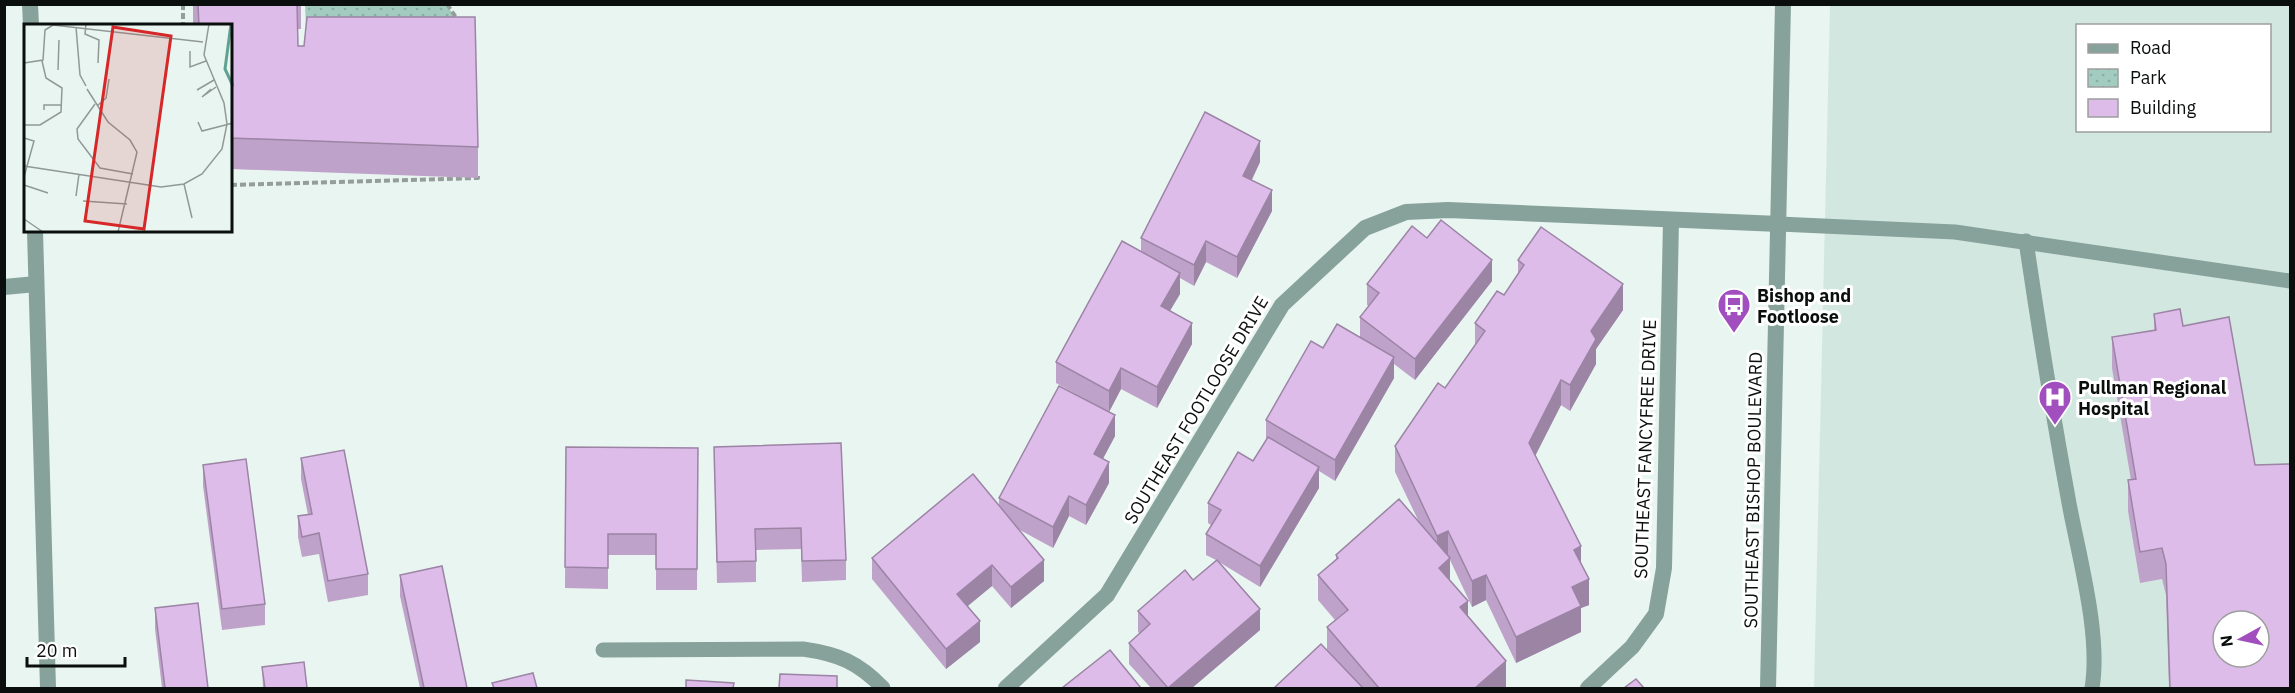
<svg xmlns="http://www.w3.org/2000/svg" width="2295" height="693" font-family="'IBM Plex Sans',sans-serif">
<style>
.built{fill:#d3e7e1;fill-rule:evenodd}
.park{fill:url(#park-dots)}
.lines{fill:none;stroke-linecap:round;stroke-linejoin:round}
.path{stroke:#959d9b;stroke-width:4;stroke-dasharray:6 3;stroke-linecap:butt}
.service{stroke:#87a29a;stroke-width:15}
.minor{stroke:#87a29a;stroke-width:16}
.tertiary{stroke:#87a29a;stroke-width:16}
.wall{fill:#bfa2c9}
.shaded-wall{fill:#9b84a4}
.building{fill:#debcea;stroke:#9b84a4;stroke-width:1.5;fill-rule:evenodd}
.labels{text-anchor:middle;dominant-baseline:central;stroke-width:6;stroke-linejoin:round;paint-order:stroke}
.poi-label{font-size:18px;font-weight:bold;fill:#0a0e0d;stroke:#fff;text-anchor:start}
.street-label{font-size:18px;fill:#0a0e0d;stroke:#fff}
.inset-river{fill:none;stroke:#60a291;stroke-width:3}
.inset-road{fill:none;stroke:#909996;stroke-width:1.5}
.view{fill:#d62828;fill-opacity:0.15;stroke:#d62828;stroke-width:3}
.inset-edge{fill:none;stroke:#0a0e0d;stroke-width:3}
</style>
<defs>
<pattern id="park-dots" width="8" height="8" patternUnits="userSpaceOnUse" patternTransform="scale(1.5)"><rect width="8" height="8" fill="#a3ccc0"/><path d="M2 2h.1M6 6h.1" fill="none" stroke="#8baea4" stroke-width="1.8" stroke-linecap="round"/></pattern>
</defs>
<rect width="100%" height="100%" fill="#e9f5f1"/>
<path class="built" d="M1830 5H2290V688H1814ZM2078 26H2270V130H2078ZM2223 621H2259V657H2223Z"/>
<path class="park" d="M305 5H447L475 48H307Z"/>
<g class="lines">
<g class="path">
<path d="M183 4V26"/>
<path d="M447 4 457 19"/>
<path d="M231 185 478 178V175"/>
</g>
<g class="service">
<path d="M1779 224 1955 232 2290 281"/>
<path d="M2026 241C2039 329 2053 416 2069 503 2079 557 2101 635 2092 688"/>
<path d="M603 650 803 649C838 654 858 662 883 688"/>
</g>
<g class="minor">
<path d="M30 4 31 26"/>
<path d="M35 231 48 688"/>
<path d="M4 287 36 284"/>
<path d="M1006 688 1107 595 1282 305 1365 228 1406 212 1448 210 1779 224"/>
<path d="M1588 688 1632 647 1656 614 1664 568 1671 220"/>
</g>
<path class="tertiary" d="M1768 688 1783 4"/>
</g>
<g class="wall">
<path d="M193 4H301V29H298V46L478 147V178L231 169V26H193Z"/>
<path d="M1260 162 1252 180 1272 211 1237 278 1206 262 1194 286 1180 278V294L1170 310 1192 344 1157 408 1121 389 1109 412 1115 436 1103 459 1109 483 1086 525 1069 516 1053 548 1018 529 1044 581 1011 608 992 586 967 606 980 642 946 669 872 579V558L999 506V498L1107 411 1056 383V362L1141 252V238Z"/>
<path d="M1427 238 1492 281 1415 380 1394 364V378L1335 481 1319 471V488L1260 587 1219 562 1260 630 1192 688H1151L1129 664V643L1140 634 1138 632V611L1193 580 1216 560 1206 555V534L1211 525 1208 523V503L1253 461 1266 441V420L1323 348 1360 338V317L1369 306 1367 305V284Z"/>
<path d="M1518 260 1623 310 1596 349V364L1570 411 1561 405 1535 456 1581 564 1589 605 1581 608V632L1516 663 1486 600 1472 607 1450 560V580L1468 616 1506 687 1504 688H1274L1327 651V627L1335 620 1318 600V575L1336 560V555L1419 522 1395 472V446L1445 388 1475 346V323L1504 295 1518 274Z"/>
<path d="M2154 314 2183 326 2290 688H2169L2166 595 2162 579 2140 583 2128 511V480H2131L2112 368V337L2154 330Z"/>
<path d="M566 447 698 448 697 590H656V555H608V589L565 588Z"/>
<path d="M714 447 846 560V580L802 582 801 549 756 550V582L717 583Z"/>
<path d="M301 458 368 574V595L328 602 319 554 302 557 298 537V516L308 515 301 479Z"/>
<path d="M203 465 265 604V625L222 630 203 486Z"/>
<path d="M400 575 467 688H420L400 596Z"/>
<path d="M155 608 208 688H162L155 629Z"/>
<path d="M262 667 307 688H263Z"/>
</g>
<g class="shaded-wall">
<path d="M1260 141V162L1243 197V176Z"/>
<path d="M1272 190V211L1237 278V257Z"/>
<path d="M1206 241V262L1194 286V265Z"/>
<path d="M1492 260V281L1415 380V359Z"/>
<path d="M1180 273V294L1161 326V306Z"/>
<path d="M1623 284V310L1596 349V364L1570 411V385L1591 331Z"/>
<path d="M1192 323V344L1157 408V387Z"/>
<path d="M1394 357V378L1335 481V460Z"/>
<path d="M1121 368V389L1109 412V391Z"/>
<path d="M1561 380V405L1529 468V443Z"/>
<path d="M1115 415V436L1094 475V454Z"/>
<path d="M1109 462V483L1086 525V505Z"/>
<path d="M1319 467V488L1260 587V566Z"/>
<path d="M1069 496V516L1053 548V527Z"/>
<path d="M1448 531V556L1437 561V536Z"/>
<path d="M1581 546V572L1574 550Z"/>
<path d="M1450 558V583L1439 568Z"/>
<path d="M1044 560V581L1011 608V587Z"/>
<path d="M992 565V586L957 615V594Z"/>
<path d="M1486 575V600L1472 607V581Z"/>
<path d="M1589 579V605L1581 608V632L1516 663V637L1572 587Z"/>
<path d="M1468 601V626L1460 607Z"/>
<path d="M1260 609V630L1192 688H1168Z"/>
<path d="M980 621V642L946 669V649Z"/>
<path d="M1506 661V687L1504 688H1475Z"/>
</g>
<g class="building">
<path d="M198 4H297L298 46H304L307 17H475L478 147 231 138V26H199Z"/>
<path d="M1205 112 1260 141 1243 176 1272 190 1237 257 1206 241 1194 265 1141 238Z"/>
<path d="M1441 220 1492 260 1415 359 1360 317 1379 293 1367 284 1412 226 1427 238Z"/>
<path d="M1541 227 1623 284 1591 331 1596 339 1570 385 1561 380 1529 443 1581 546 1574 550 1589 579 1572 587 1581 606 1516 637 1486 575 1472 581 1448 531 1437 536 1395 446 1438 383 1445 388 1485 331 1475 323 1497 291 1504 295 1524 265 1518 260Z"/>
<path d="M1122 241 1180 273 1161 306 1192 323 1157 387 1121 368 1109 391 1056 362Z"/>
<path d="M2180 309 2183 326 2229 317 2255 465 2290 464V688H2170L2166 564 2162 548 2140 552 2128 480 2136 479 2112 337 2156 330 2154 314ZM2223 621H2259V657H2223Z"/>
<path d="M1337 324 1394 357 1335 460 1266 420 1311 341 1323 348Z"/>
<path d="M1059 386 1115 415 1094 454 1109 462 1086 505 1069 496 1053 527 999 498Z"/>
<path d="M1268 437 1319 467 1260 566 1206 534 1221 510 1208 503 1238 452 1253 461Z"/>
<path d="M841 443 846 560 802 561 801 528 755 529 756 561 717 562 714 447Z"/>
<path d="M566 447 698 448 697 569H656V534H608V568L565 567Z"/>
<path d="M344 450 368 574 328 581 319 533 302 537 298 516 312 514 301 458Z"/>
<path d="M246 459 265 604 222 609 203 465Z"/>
<path d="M973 474 1044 560 1011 587 992 565 957 594 980 621 946 649 872 558Z"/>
<path d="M1399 499 1450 558 1439 568 1468 601 1460 607 1506 661 1475 688H1379L1327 627 1348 610 1318 575 1338 558 1336 555Z"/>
<path d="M1217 560 1260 609 1168 688 1129 643 1150 624 1138 611 1185 570 1193 580Z"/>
<path d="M442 566 467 688H424L400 575Z"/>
<path d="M198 603 208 688H165L155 608Z"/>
<path d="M1321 644 1363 688H1274Z"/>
<path d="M1110 650 1141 688H1062Z"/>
<path d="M304 662 307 688H265L262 667Z"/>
<path d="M533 673 537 688H494L492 683Z"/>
<path d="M780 674 837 676V688H779Z"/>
<path d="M1636 679 1644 688H1624Z"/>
<path d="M686 680 734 683 733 688H686Z"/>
</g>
<defs>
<g id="bus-pin" transform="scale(1.725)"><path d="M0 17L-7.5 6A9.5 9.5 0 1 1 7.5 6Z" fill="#a14fbe" stroke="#fff"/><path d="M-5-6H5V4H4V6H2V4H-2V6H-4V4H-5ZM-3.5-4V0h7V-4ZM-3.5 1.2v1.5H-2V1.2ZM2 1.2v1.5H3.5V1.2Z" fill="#fff"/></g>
<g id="hospital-pin" transform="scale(1.725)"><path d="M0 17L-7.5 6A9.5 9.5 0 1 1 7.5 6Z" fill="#a14fbe" stroke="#fff"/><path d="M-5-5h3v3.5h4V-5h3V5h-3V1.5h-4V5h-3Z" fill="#fff"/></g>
</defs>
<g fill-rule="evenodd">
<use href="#bus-pin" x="1734" y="305"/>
<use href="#hospital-pin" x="2055" y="397"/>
</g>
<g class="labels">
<g class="poi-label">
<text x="1757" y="295">Bishop and<tspan x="1757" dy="21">Footloose</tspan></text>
<text x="2078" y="387">Pullman Regional<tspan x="2078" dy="21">Hospital</tspan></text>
</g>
<g class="street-label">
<text transform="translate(1196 410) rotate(-59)">SOUTHEAST FOOTLOOSE DRIVE</text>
<text transform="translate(1645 449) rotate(-88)">SOUTHEAST FANCYFREE DRIVE</text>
<text transform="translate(1753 490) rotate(-89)">SOUTHEAST BISHOP BOULEVARD</text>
</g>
</g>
<g transform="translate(24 24)">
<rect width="208" height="208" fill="#e9f5f1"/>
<path class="inset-river" d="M207 0 201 45 209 62"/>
<path class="inset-road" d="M62 0 61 10 75 16 74 39M52 3 56 51 62 62M166 27V43L182 37M0 39 19 36 21 6 29 1 179 18M34 46 35 16M63 65 84 98 106 116 113 128 94 208M187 65 178 73 192 63M173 66 190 56M71 80 53 105 54 115 76 144 109 150M73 82 82 74 85 55M20 86V81H37M174 98 178 107 209 99M0 101H16L37 88 38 64 22 54 18 37M0 114 10 117 0 153M0 142 137 163 160 160 178 150 198 125 203 100 200 79 180 31 185 0M160 160 168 194M0 161 24 169M52 172 55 150M59 177 103 180M0 195 19 208"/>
<path class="view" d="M89 3 147 12 120 205 61 197Z"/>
<rect width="208" height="208" class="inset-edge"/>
</g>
<rect width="2295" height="693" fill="none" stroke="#0a0e0d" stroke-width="12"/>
<rect x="2076" y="24" width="195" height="108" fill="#ffffff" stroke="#9d9f9e" stroke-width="1.5"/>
<rect x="2088" y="44" width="30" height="9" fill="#87a29a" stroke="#9d9f9e" stroke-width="1.5"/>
<text x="2130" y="54" font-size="18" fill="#0a0e0d">Road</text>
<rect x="2088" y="69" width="30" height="18" fill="url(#park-dots)" stroke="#9d9f9e" stroke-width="1.5"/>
<text x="2130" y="84" font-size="18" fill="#0a0e0d">Park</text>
<rect x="2088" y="99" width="30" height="18" fill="#debcea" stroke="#9d9f9e" stroke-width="1.5"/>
<text x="2130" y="114" font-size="18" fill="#0a0e0d">Building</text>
<g transform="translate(2241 639) rotate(262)"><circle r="28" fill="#ffffff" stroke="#9d9f9e" stroke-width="1.5"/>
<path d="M0-4.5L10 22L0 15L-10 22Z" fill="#a14fbe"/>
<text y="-9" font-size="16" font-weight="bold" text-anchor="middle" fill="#0a0e0d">N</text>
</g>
<path d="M27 657v9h98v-9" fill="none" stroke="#0a0e0d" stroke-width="3"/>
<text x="36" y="657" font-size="18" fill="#0a0e0d" stroke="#ffffff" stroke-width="4.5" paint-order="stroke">20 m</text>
</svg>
